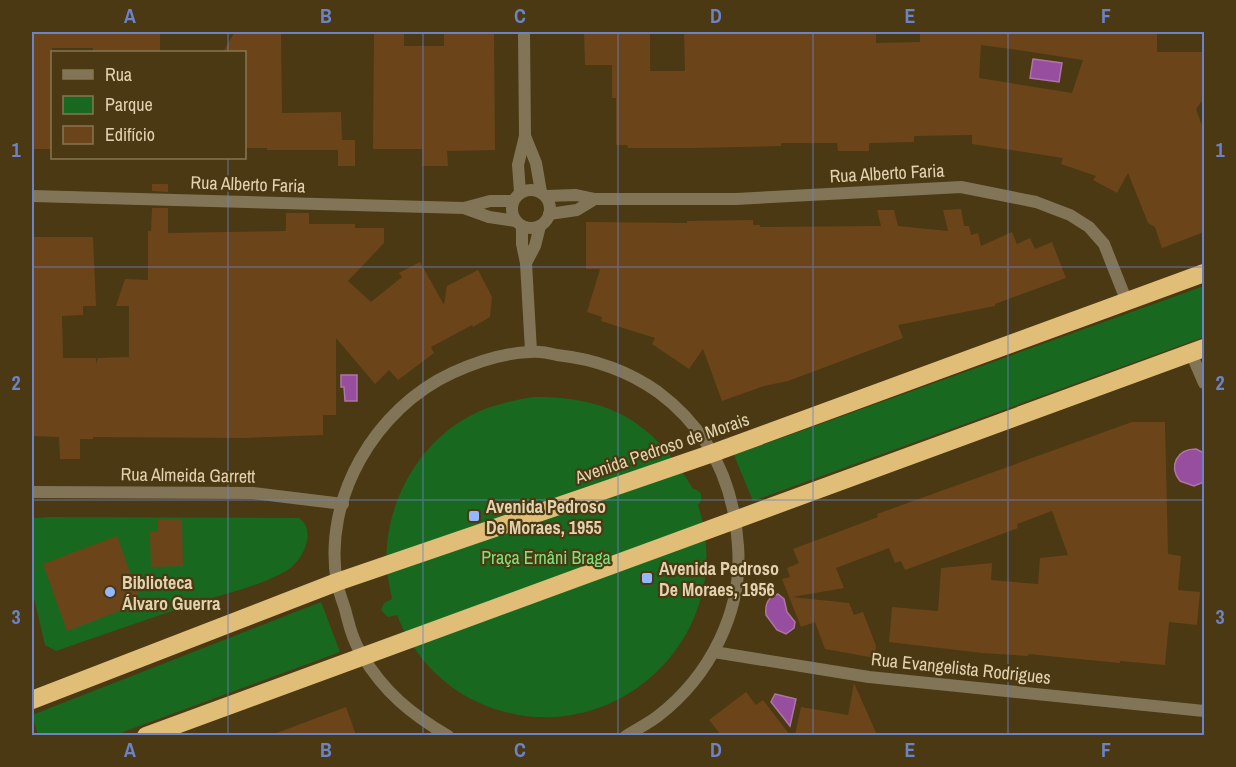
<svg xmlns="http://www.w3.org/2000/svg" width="1236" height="767" font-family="'Archivo Narrow',sans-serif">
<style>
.green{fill:#196820}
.water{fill:#974e9e;stroke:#ae76a3;stroke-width:1.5}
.building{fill:#6c441a;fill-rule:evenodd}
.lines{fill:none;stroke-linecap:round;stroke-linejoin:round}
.street{stroke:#827457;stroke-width:12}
.highway{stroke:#e1be77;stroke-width:18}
.grid{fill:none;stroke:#6c83c8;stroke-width:1.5;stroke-opacity:0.55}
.poi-dot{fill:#95b7fd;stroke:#4a3912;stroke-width:2}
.labels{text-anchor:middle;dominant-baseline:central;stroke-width:4.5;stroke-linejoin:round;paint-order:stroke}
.street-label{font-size:18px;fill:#e3d2b0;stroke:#4a3912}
.poi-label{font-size:18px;font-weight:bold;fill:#e3d2b0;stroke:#4a3912;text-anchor:start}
.park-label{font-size:18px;fill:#7ae57d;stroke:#4a3912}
.neatline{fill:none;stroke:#6c83c8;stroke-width:2}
.grid-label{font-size:20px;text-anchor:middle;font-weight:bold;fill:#6c83c8}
</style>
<rect width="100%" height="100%" fill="#4a3912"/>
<g class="green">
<path d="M1204 286V337L753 501 734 455Z"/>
<path d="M533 397C610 396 655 423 693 489 702 490 704 498 698 505 743 642 600 765 471 699 437 681 411 651 397 615L388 617 381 610 384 603 392 599C388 581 385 563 387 545 392 489 427 434 480 411 497 404 515 400 533 397Z"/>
<path d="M51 517 299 518C318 531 302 562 286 571 260 586 228 593 199 602 151 618 104 634 56 651L45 645 32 590V520L34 518Z"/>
<path d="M321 602 340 652 115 735H38L32 715Z"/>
</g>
<g class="water">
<path d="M1033 59 1062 63 1059 82 1030 78Z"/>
<path d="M341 375H357V401H345L344 387H341Z"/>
<path d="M1196 449 1204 453V482L1194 486 1180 481C1168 466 1177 449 1196 449Z"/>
<path d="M778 594 784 599 787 612 795 622 794 628 786 634 777 630 766 615C765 605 767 597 778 594Z"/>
<path d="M775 694 796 699 790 726 771 702Z"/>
</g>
<g class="building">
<path d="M33 32H160V52H93V48H52V149H32Z"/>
<path d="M240 32H281L282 113 341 112 342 140H355V166H338V150H267V148H244V52H223L234 33H240Z"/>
<path d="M374 32H404V46H444V32H494L495 150 447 151 448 166H422V149H373Z"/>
<path d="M584 32H650V71H685L684 32H876V43L920 42V32H1047L1050 34 1157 32V52H1204V98L1196 109 1204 131V232L1162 248 1155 227 1148 223 1128 173 1117 193 1093 180 1096 176 1061 164 1063 158 972 144V135L914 136V142L869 143V151H838L837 143H781V146L693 148H628L627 145H616V98H612V65H585ZM981 45 1018 50 1083 60 1072 93 979 78Z"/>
<path d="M152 184H168V192L152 191Z"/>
<path d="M152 208H168V233L286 231V213H309V224H355V228H384V243L348 281 371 302 402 277 399 273 420 262 444 305 447 286 478 270 492 297 490 317 473 327 472 325 431 347 434 353 398 380 389 370 375 384 336 338V415H323V435L244 438 93 437V439H80V459H60L59 437 32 436V237H93L96 306H83V315L62 316 63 358H96V364L98 358 129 357V306H116L125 279 148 280V231H151Z"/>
<path d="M961 209 964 226H969L971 235 978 233 981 246 1012 232 1017 244 1030 238 1035 249 1052 242 1066 278 995 304V306L898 325 903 338 788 381 764 386 722 401 703 349 689 369 652 344 655 338 601 321 602 317 587 312 600 269H586V222L687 223V221L753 220V225H760V227L881 226 877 210H894L898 226 948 231 943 210Z"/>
<path d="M1132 422H1165L1168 554 1181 556 1178 590 1200 592 1197 625 1169 622 1165 665 1120 661V663L1028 654V656L982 653 889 642 892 607 938 611 941 568 992 563 991 580 1038 584 1040 558 1068 555 1052 511 1017 524 1018 528 905 570 901 561 895 563 889 548 836 568 844 588 792 597 849 603 854 615 863 612 876 646 875 658 825 649 815 622 801 627 782 579 790 577 787 568 799 563 793 549 878 517 877 514Z"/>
<path d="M158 519H182L183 566 151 567 150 532H158Z"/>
<path d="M117 536 141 603 67 631 43 564Z"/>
<path d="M854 683 877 735H795L801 707 848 715Z"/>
<path d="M746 692 756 705 763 700 790 735H721L709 720Z"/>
<path d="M346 707 356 735H274V734Z"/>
</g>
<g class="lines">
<g class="street">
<path d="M525 136 536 163 541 192"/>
<circle cx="531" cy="209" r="19"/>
<path d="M520 192 518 165 525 136 524 32"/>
<path d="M32 196 464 208 490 201H513"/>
<path d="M546 196 576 195 595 199H736L961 187 1036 202 1070 215 1089 227 1104 244 1127 302"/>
<path d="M464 208 489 217 516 221"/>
<path d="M549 214 577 210 595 199"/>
<path d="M522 226V244L526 263 531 351"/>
<path d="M526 263 535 246 540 226"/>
<path d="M1191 353 1204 383"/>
<path d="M32 492 253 493 343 504"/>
<path d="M714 652 869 677 1204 711"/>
<path d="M448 736C411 714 384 692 362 655 353 641 349 625 345 609 342 600 339 592 337 583 322 498 376 408 452 373 476 362 504 353 530 352 539 351 549 353 557 355 594 359 627 370 658 392 709 430 734 483 738 546 743 611 710 676 658 716 649 723 637 729 626 736"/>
</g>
<g class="highway">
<path d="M32 700 337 582 713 453 1204 273"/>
<path d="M146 736 1204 348"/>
</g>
</g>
<path class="grid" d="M228 32V52M423 32V736M618 32V736M813 32V736M1008 32V736M228 158V736M32 267H1204M32 500H1204"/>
<g class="poi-dot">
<rect x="468" y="510" width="12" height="12" rx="3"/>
<rect x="641" y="572" width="12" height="12" rx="3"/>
<circle cx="110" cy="592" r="6"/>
</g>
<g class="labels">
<g class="street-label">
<text transform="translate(887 173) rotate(-3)">Rua Alberto Faria</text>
<text transform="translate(248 184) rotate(2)">Rua Alberto Faria</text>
<text transform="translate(662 448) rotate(-19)">Avenida Pedroso de Morais</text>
<text transform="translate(188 475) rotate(1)">Rua Almeida Garrett</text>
<text transform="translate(961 668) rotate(6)">Rua Evangelista Rodrigues</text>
</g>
<g class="poi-label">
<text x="486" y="506">Avenida Pedroso<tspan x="486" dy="21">De Moraes, 1955</tspan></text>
<text x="659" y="568">Avenida Pedroso<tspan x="659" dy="21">De Moraes, 1956</tspan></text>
<text x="122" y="582">Biblioteca<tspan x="122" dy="21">Álvaro Guerra</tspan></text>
</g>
<g class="park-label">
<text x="546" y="557">Praça Ernâni Braga</text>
</g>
</g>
<rect width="1236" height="767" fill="none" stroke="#4a3912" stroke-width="66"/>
<rect x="51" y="51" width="195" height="108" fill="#4a3912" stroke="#877651" stroke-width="1.5"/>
<rect x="63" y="70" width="30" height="9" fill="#827457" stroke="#877651" stroke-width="1.5"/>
<text x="105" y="81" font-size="18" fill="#e3d2b0">Rua</text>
<rect x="63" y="96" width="30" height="18" fill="#196820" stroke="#877651" stroke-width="1.5"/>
<text x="105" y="111" font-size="18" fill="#e3d2b0">Parque</text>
<rect x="63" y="126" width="30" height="18" fill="#6c441a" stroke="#877651" stroke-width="1.5"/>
<text x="105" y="141" font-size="18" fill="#e3d2b0">Edifício</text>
<rect x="33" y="33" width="1170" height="701" class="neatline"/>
<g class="grid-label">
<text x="130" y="23">A</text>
<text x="326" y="23">B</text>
<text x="520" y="23">C</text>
<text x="716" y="23">D</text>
<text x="910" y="23">E</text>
<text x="1106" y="23">F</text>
<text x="16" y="157">1</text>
<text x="1220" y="157">1</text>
<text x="16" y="390">2</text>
<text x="1220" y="390">2</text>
<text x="16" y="624">3</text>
<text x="1220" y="624">3</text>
<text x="130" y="757">A</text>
<text x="326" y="757">B</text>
<text x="520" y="757">C</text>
<text x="716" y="757">D</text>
<text x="910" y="757">E</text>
<text x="1106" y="757">F</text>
</g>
</svg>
